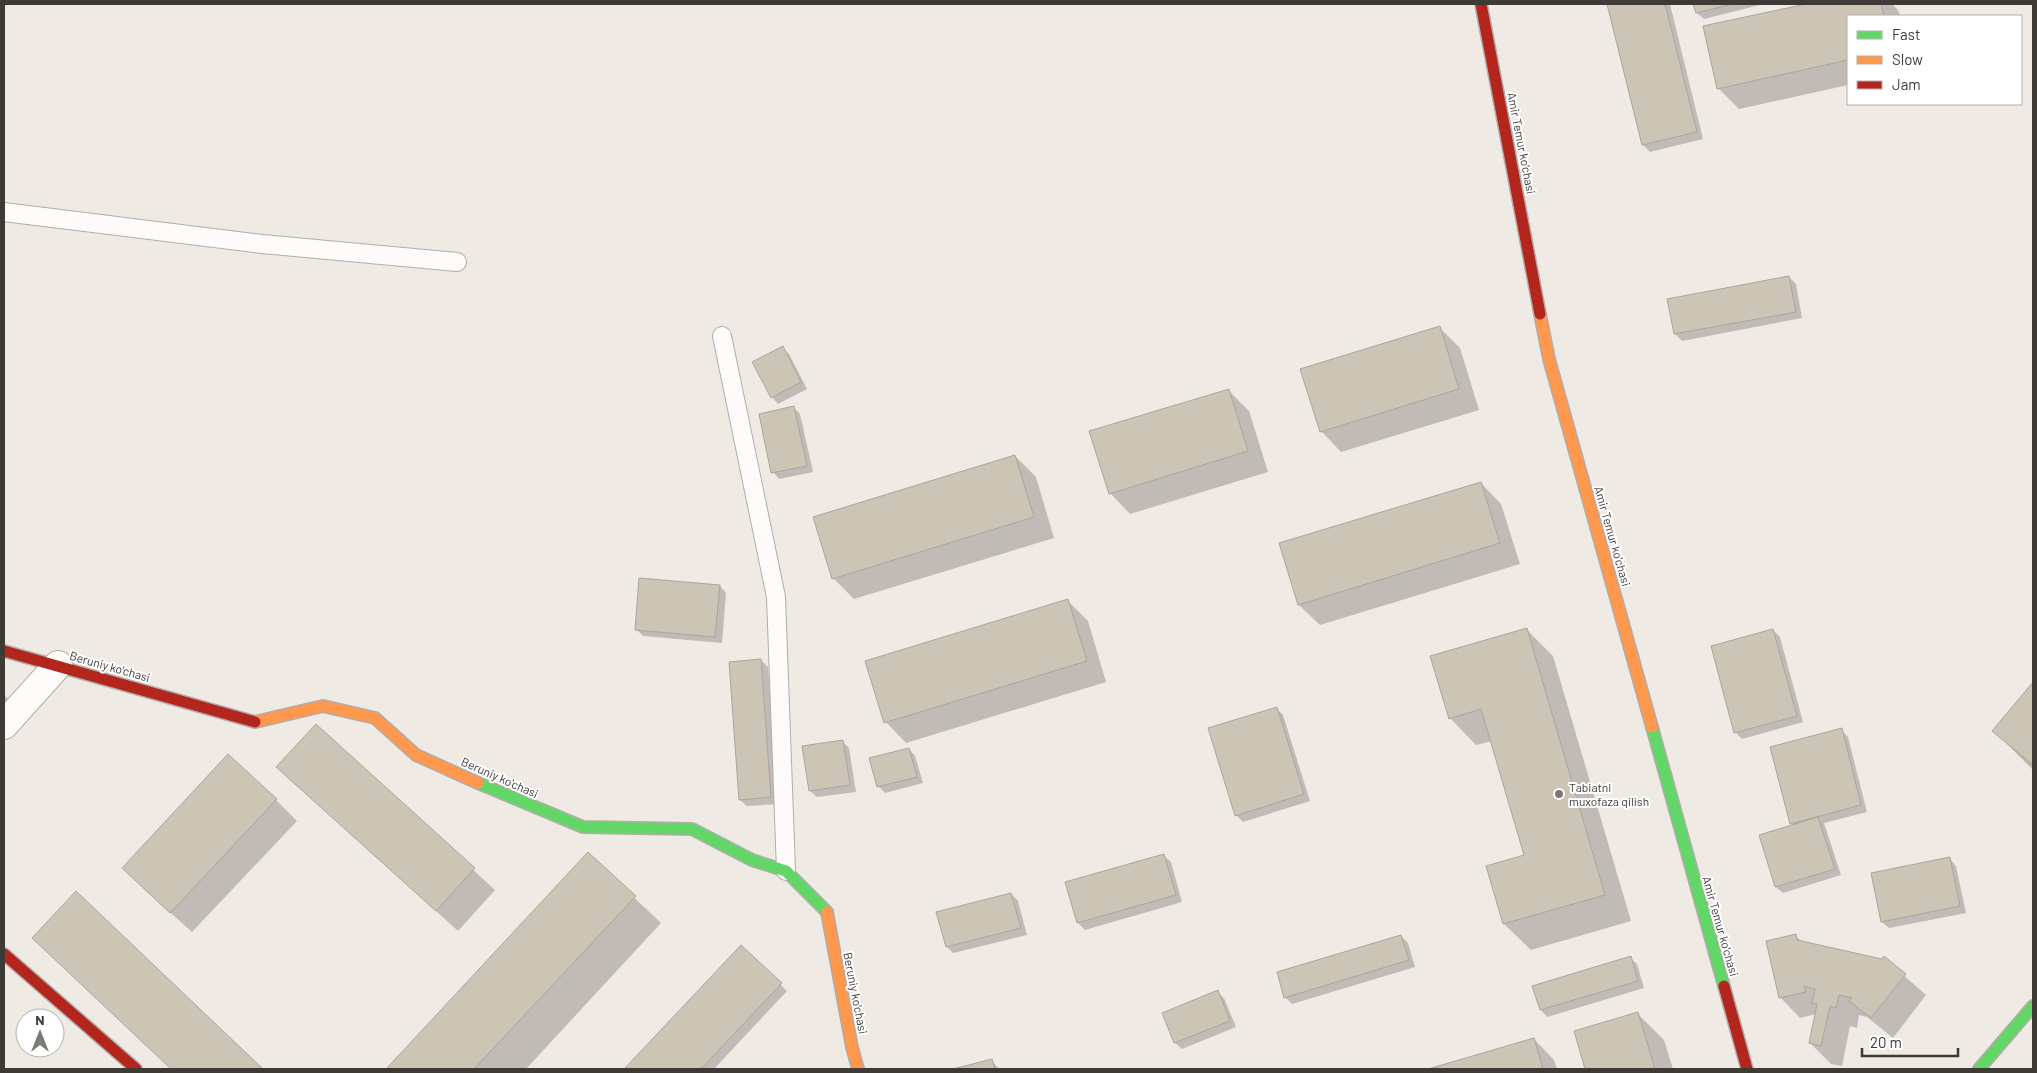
<svg xmlns="http://www.w3.org/2000/svg" width="2037" height="1073" font-family="Barlow,sans-serif">
<style>
.shadow{fill:#0003}
.building{fill:#ccc5b6;stroke:#a8a5a1}
.lines{fill:none;stroke-linecap:round;stroke-linejoin:round}
.lane-casing{stroke:#b2ada9;stroke-width:20}
.street-casing{stroke:#b2ada9;stroke-width:30}
.fast-casing{stroke:#b2ada9;stroke-width:14}
.slow-casing{stroke:#b2ada9;stroke-width:14}
.jam-casing{stroke:#b2ada9;stroke-width:14}
.lane{stroke:#fdfcfb;stroke-width:18}
.street{stroke:#fdfcfb;stroke-width:28}
.fast{stroke:#63d668;stroke-width:11}
.slow{stroke:#ff974d;stroke-width:11}
.jam{stroke:#b3261e;stroke-width:11}
.poi-dot{fill:#7c7873;stroke:#fff;stroke-width:2}
.labels{text-anchor:middle;dominant-baseline:central;stroke-width:4;stroke-linejoin:round;paint-order:stroke}
.street-label{font-size:12px;fill:#3e3a36;stroke:#fff}
.poi-label{font-size:12px;fill:#3e3a36;stroke:#fff;text-anchor:start}
</style>
<rect width="100%" height="100%" fill="#f0eae5"/>
<g class="shadow">
<path d="M1608 4H1670L1703 139 1650 152 1643 145Z"/>
<path d="M1695 4H1760V5L1704 19 1697 13Z"/>
<path d="M1812 4H1892L1898 10 1900 16H1848V85L1739 109 1718 88 1704 27Z"/>
<path d="M1789 277 1796 284 1802 318 1682 341 1675 334 1669 300Z"/>
<path d="M1439 327 1460 348 1479 410 1341 452 1321 431Z"/>
<path d="M782 348 789 354 807 389 778 404 772 397Z"/>
<path d="M1228 390 1249 411 1268 472 1130 514 1110 493Z"/>
<path d="M794 408 800 414 813 472 779 479 773 472Z"/>
<path d="M1015 456 1036 477 1054 538 854 599 833 578Z"/>
<path d="M1481 483 1501 504 1520 564 1320 625 1299 605Z"/>
<path d="M720 586 726 593 722 643 643 636 636 629Z"/>
<path d="M1067 600 1088 621 1106 682 906 743 886 722Z"/>
<path d="M1526 629 1553 656 1631 921 1531 950 1504 924 1488 867 1525 856 1492 741 1476 745 1450 718Z"/>
<path d="M1773 630 1780 637 1803 722 1742 739 1735 732Z"/>
<path d="M761 660 768 667 778 804 747 806 740 800Z"/>
<path d="M2033 684V770L1994 731Z"/>
<path d="M4 695 17 708 4 721Z"/>
<path d="M1276 708 1283 715 1310 801 1243 822 1236 815Z"/>
<path d="M316 726 495 890 458 931 278 767Z"/>
<path d="M1841 730 1848 737 1867 812 1824 823 1841 875 1783 893 1776 887 1793 826 1791 823Z"/>
<path d="M842 741 849 748 856 792 817 797 810 791Z"/>
<path d="M909 749 915 756 923 783 885 793 878 786Z"/>
<path d="M276 800 297 821 192 932 144 889Z"/>
<path d="M588 854 661 923 526 1069H388Z"/>
<path d="M1164 856 1171 862 1182 902 1085 930 1078 923Z"/>
<path d="M1950 859 1956 866 1966 913 1889 928 1882 922Z"/>
<path d="M76 893 261 1069H172L33 938Z"/>
<path d="M1011 894 1018 901 1027 935 953 953 947 947Z"/>
<path d="M1795 935 1803 943 1882 961 1884 958 1926 995 1893 1038 1867 1017 1859 1015 1857 1028 1850 1026 1842 1066 1831 1064 1810 1043 1816 1014 1800 1018 1780 997Z"/>
<path d="M1401 936 1408 943 1415 967 1292 1004 1285 997Z"/>
<path d="M741 947 787 991 714 1069H626Z"/>
<path d="M1630 958 1637 964 1644 988 1547 1017 1541 1010Z"/>
<path d="M1217 992 1224 998 1236 1027 1182 1049 1175 1043 1163 1014Z"/>
<path d="M1637 1013 1664 1040 1673 1069H1587L1575 1031Z"/>
<path d="M1534 1039 1554 1060 1557 1069H1432Z"/>
<path d="M992 1061 999 1069H959Z"/>
</g>
<g class="building">
<path d="M1607 4H1665L1697 132 1642 145Z"/>
<path d="M1693 4H1733L1696 13Z"/>
<path d="M1806 4H1881L1884 16H1848V60L1717 89 1703 26Z"/>
<path d="M1789 276 1796 312 1674 334 1667 299Z"/>
<path d="M1440 326 1459 389 1320 432 1300 369Z"/>
<path d="M783 346 801 382 771 398 752 362Z"/>
<path d="M1229 389 1248 451 1109 494 1089 431Z"/>
<path d="M794 406 807 466 771 473 759 414Z"/>
<path d="M1015 455 1034 517 832 579 813 517Z"/>
<path d="M1481 482 1500 543 1298 605 1279 543Z"/>
<path d="M639 578 720 585 715 637 635 630Z"/>
<path d="M1068 599 1087 661 884 723 865 661Z"/>
<path d="M1527 628 1605 895 1503 924 1486 866 1524 855 1481 709 1449 719 1430 656Z"/>
<path d="M1773 629 1797 716 1734 733 1711 646Z"/>
<path d="M761 659 771 797 739 800 729 662Z"/>
<path d="M2033 682V765L1992 731Z"/>
<path d="M1277 707 1304 794 1235 816 1208 728Z"/>
<path d="M316 724 475 868 436 911 276 767Z"/>
<path d="M1842 728 1861 805 1790 824 1770 747Z"/>
<path d="M843 740 850 785 809 791 802 746Z"/>
<path d="M909 748 917 777 877 787 869 758Z"/>
<path d="M228 754 277 799 170 913 122 868Z"/>
<path d="M1818 817 1835 869 1775 887 1759 835Z"/>
<path d="M588 852 636 896 474 1069H386Z"/>
<path d="M1164 854 1176 895 1077 923 1065 882Z"/>
<path d="M1950 857 1960 906 1881 922 1871 873Z"/>
<path d="M76 891 263 1069H171L32 938Z"/>
<path d="M1011 893 1021 928 946 947 936 912Z"/>
<path d="M1796 934 1797 940 1882 959 1884 956 1906 974 1871 1018 1849 1001 1852 998 1839 995 1836 1008 1830 1006 1821 1046 1809 1043 1817 1004 1812 1003 1815 989 1804 986 1806 992 1779 998 1766 941Z"/>
<path d="M1401 935 1409 960 1284 998 1277 972Z"/>
<path d="M741 945 782 983 701 1069H624Z"/>
<path d="M1631 956 1638 981 1540 1010 1532 986Z"/>
<path d="M1218 990 1230 1021 1174 1043 1162 1013Z"/>
<path d="M1638 1012 1655 1069H1585L1574 1031Z"/>
<path d="M1534 1038 1543 1069H1428Z"/>
<path d="M992 1059 995 1069H953Z"/>
</g>
<g class="lines">
<g class="lane-casing">
<g id="lane">
<path d="M4 212 262 244 457 262"/>
<path d="M722 336 776 597 786 871"/>
</g>
</g>
<g class="street-casing">
<path id="street" d="M4 725 58 665"/>
</g>
<g class="fast-casing">
<g id="fast">
<path d="M1652 727 1724 986"/>
<path d="M478 783 583 827 692 829 752 860 786 871 827 912"/>
<path d="M1979 1069 2033 1006"/>
</g>
</g>
<g class="slow-casing">
<g id="slow">
<path d="M1540 314 1549 359 1652 727"/>
<path d="M255 722 323 706 375 718 416 755 478 783"/>
<path d="M827 912 852 1047 858 1069"/>
</g>
</g>
<g class="jam-casing">
<g id="jam">
<path d="M1481 4 1540 314"/>
<path d="M4 651 255 722"/>
<path d="M4 954 136 1069"/>
<path d="M1724 986 1747 1069"/>
</g>
</g>
<use href="#lane" class="lane"/>
<use href="#street" class="street"/>
<use href="#fast" class="fast"/>
<use href="#slow" class="slow"/>
<use href="#jam" class="jam"/>
</g>
<circle class="poi-dot" cx="1559" cy="794" r="5"/>
<g class="labels">
<g class="street-label">
<text transform="translate(1522 143) rotate(79)">Amir Temur ko'chasi</text>
<text transform="translate(1613 536) rotate(74)">Amir Temur ko'chasi</text>
<text transform="translate(110 666) rotate(16)">Beruniy ko'chasi</text>
<text transform="translate(500 777) rotate(24)">Beruniy ko'chasi</text>
<text transform="translate(1721 926) rotate(74)">Amir Temur ko'chasi</text>
<text transform="translate(856 993) rotate(79)">Beruniy ko'chasi</text>
</g>
<g class="poi-label">
<text x="1569" y="787">Tabiatni<tspan x="1569" dy="14">muxofaza qilish</tspan></text>
</g>
</g>
<rect width="2037" height="1073" fill="none" stroke="#3e3a36" stroke-width="10"/>
<rect x="1847" y="15" width="175" height="90" fill="#ffffff" stroke="#b2b0af"/>
<rect x="1857" y="31" width="25" height="8" fill="#63d668" stroke="#b2b0af"/>
<text x="1892" y="40" font-size="15" fill="#3e3a36">Fast</text>
<rect x="1857" y="56" width="25" height="8" fill="#ff974d" stroke="#b2b0af"/>
<text x="1892" y="65" font-size="15" fill="#3e3a36">Slow</text>
<rect x="1857" y="81" width="25" height="8" fill="#b3261e" stroke="#b2b0af"/>
<text x="1892" y="90" font-size="15" fill="#3e3a36">Jam</text>
<g transform="translate(40 1033)"><circle r="24" fill="#ffffff" stroke="#b2b0af"/>
<path d="M0-4L9 19L0 12L-9 19Z" fill="#7c7873"/>
<text y="-8" font-size="14" font-weight="bold" text-anchor="middle" fill="#3e3a36">N</text>
</g>
<path d="M1862 1048v8h96v-8" fill="none" stroke="#3e3a36" stroke-width="2.5"/>
<text x="1870" y="1048" font-size="15" fill="#3e3a36" stroke="#ffffff" stroke-width="4" paint-order="stroke">20 m</text>
</svg>
